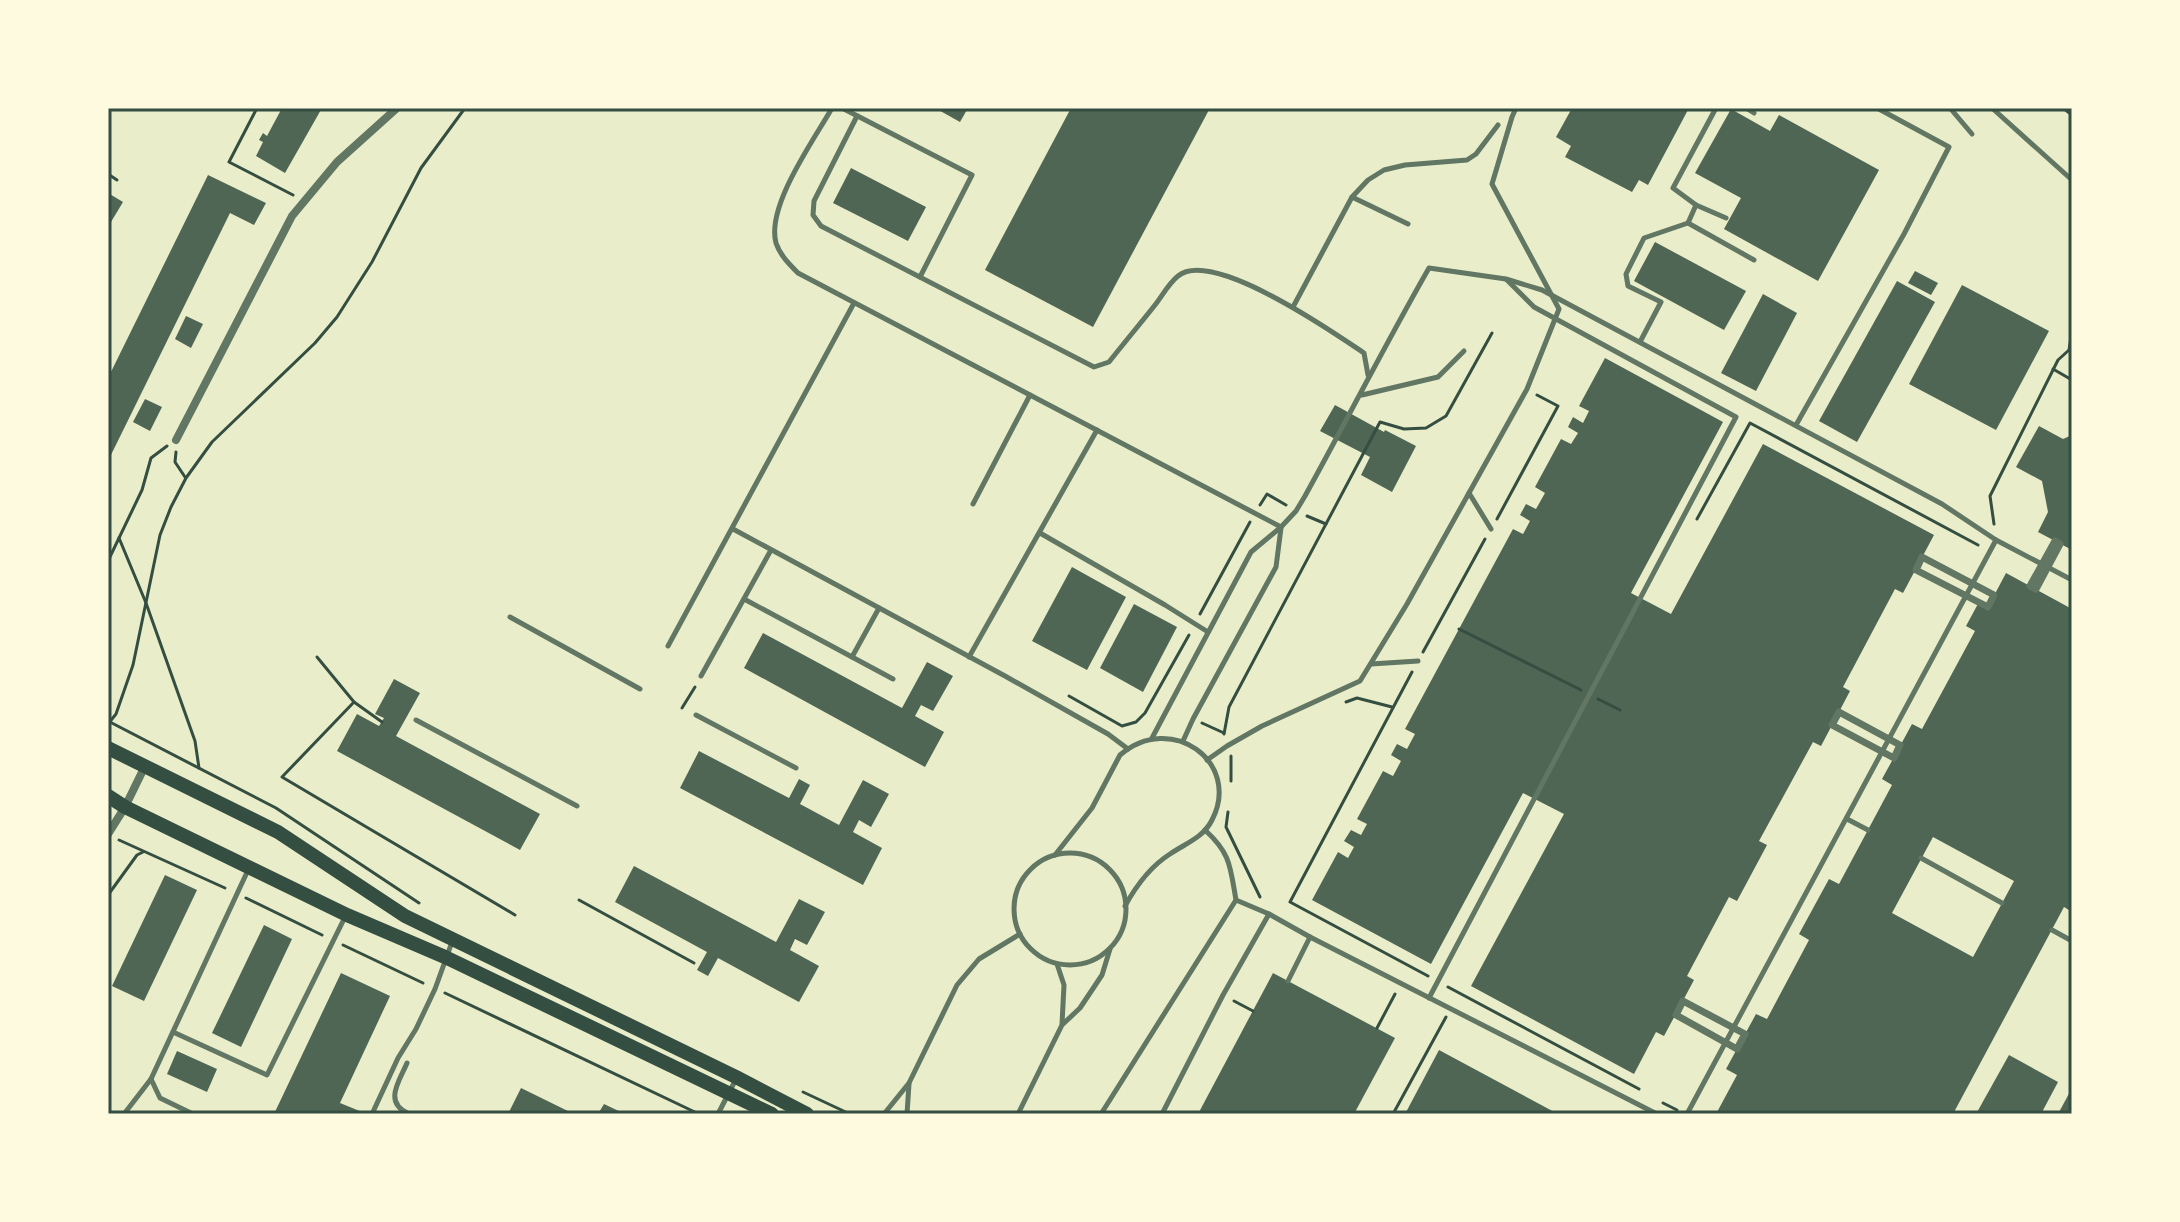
<svg xmlns="http://www.w3.org/2000/svg" width="2180" height="1222" font-family="'Source Serif 4',serif">
<style>
.building{fill:#4f6655;fill-rule:evenodd}
.lines{fill:none;stroke-linecap:round;stroke-linejoin:round}
.path{stroke:#344e41;stroke-width:3}
.service{stroke:#617663;stroke-width:5}
.pedestrian{stroke:#617663;stroke-width:7}
.minor{stroke:#617663;stroke-width:8}
.secondary{stroke:#344e41;stroke-width:14}
.neatline{fill:none;stroke:#344e41;stroke-width:3}
</style>
<rect width="100%" height="100%" fill="#e9edc9"/>
<g class="building">
<path d="M282 108H322L285 173 256 156 263 142 259 140 263 133 267 136Z"/>
<path d="M935 108H968L960 122Z"/>
<path d="M1071 108H1210L1093 327 985 270Z"/>
<path d="M1572 108H1689L1648 185 1639 180 1632 192 1565 157 1571 146 1556 137Z"/>
<path d="M1731 109 1770 131 1779 115 1879 170 1818 281 1724 229 1741 198 1695 173Z"/>
<path d="M851 168 926 207 908 241 833 203Z"/>
<path d="M208 175 266 203 254 225 230 213 108 461V378Z"/>
<path d="M108 193 123 202 108 227Z"/>
<path d="M1655 242 1746 291 1724 330 1634 281Z"/>
<path d="M1915 271 1938 283 1931 295 1908 283Z"/>
<path d="M1897 281 1935 302 1857 442 1819 421Z"/>
<path d="M1962 285 2049 331 1996 430 1909 384Z"/>
<path d="M1763 294 1797 313 1756 391 1721 373Z"/>
<path d="M186 316 203 324 191 348 175 339Z"/>
<path d="M1605 358 1723 422 1631 593 1671 614 1763 444 1934 535 1903 593 1895 589 1843 687 1850 691 1821 746 1813 742 1759 841 1767 845 1737 901 1729 897 1687 976 1694 980 1664 1036 1656 1032 1634 1074 1471 986 1564 814 1523 793 1431 964 1312 900 1338 852 1348 858 1354 847 1344 841 1351 830 1361 835 1367 824 1357 819 1383 771 1393 776 1401 761 1391 755 1397 744 1407 749 1415 734 1405 729 1513 529 1523 534 1530 521 1520 515 1526 504 1536 509 1545 493 1535 487 1561 439 1571 444 1578 433 1568 427 1573 417 1583 423 1589 411 1579 406Z"/>
<path d="M145 399 162 407 150 431 133 422Z"/>
<path d="M1335 405 1384 432 1385 430 1416 446 1392 492 1361 475 1370 457 1320 431Z"/>
<path d="M2039 426 2063 439 2072 435V550L2038 532 2048 512 2042 481 2016 467Z"/>
<path d="M1072 567 1126 597 1087 670 1032 641Z"/>
<path d="M2006 573 2072 609V912L2064 907 1953 1114H1716L1737 1075 1726 1069 1756 1014 1767 1019 1809 940 1799 934 1829 879 1839 884 1892 785 1882 779 1893 759 1912 724 1922 729 1975 631 1966 626 1979 602 1988 607ZM1933 837 2014 881 1973 957 1892 913Z"/>
<path d="M1134 604 1177 627 1143 692 1100 668Z"/>
<path d="M763 633 902 708 927 662 953 676 933 711 921 705 915 716 944 732 925 767 744 668Z"/>
<path d="M394 679 420 693 396 736 540 814 520 850 337 751 357 714 379 726 384 718 375 714Z"/>
<path d="M699 751 789 798 799 779 810 785 800 804 839 825 863 780 889 794 871 827 859 820 853 832 882 848 863 885 680 788Z"/>
<path d="M634 866 776 942 799 899 825 912 807 945 795 939 790 950 819 966 799 1002 718 958 708 976 697 970 707 952 615 902Z"/>
<path d="M165 875 197 890 144 1001 112 986Z"/>
<path d="M264 925 292 939 241 1047 212 1033Z"/>
<path d="M341 973 390 996 340 1103 367 1114H274Z"/>
<path d="M1273 973 1395 1038 1354 1114H1198Z"/>
<path d="M1439 1050 1558 1114H1405Z"/>
<path d="M177 1051 217 1069 207 1092 167 1074Z"/>
<path d="M2009 1055 2058 1082 2041 1114H1976Z"/>
<path d="M521 1088 574 1114H508Z"/>
<path d="M2072 1088V1114H2058Z"/>
<path d="M604 1104 625 1114H598Z"/>
</g>
<g class="lines">
<g class="path">
<path d="M257 108 229 162 293 195"/>
<path d="M2063 108 2072 115"/>
<path d="M108 174 117 180"/>
<path d="M2053 369 2072 380"/>
<path d="M176 452 175 462 185 477"/>
<path d="M1260 505 1267 494 1286 505"/>
<path d="M1307 516 1326 524"/>
<path d="M1497 519 1558 406 1537 395"/>
<path d="M1697 519 1750 423 1978 545"/>
<path d="M1994 524 1990 496 2058 360 2069 350 2072 331"/>
<path d="M119 538 146 603 195 741 199 768"/>
<path d="M108 561 142 490 151 458 167 446"/>
<path d="M1200 614 1250 522"/>
<path d="M1459 629 1581 690"/>
<path d="M1423 652 1485 539"/>
<path d="M317 657 354 702"/>
<path d="M1412 672 1290 902 1428 976"/>
<path d="M1069 696 1122 726 1136 722 1145 713 1189 635"/>
<path d="M1598 699 1620 710"/>
<path d="M1346 702 1357 698 1392 707"/>
<path d="M682 708 695 687"/>
<path d="M108 721 276 808 419 903"/>
<path d="M382 722 354 702 282 777 515 915"/>
<path d="M1202 723 1224 733"/>
<path d="M108 724 116 714 133 665 160 535 171 507 186 478 212 442 315 343 337 317 372 262 421 168 465 108"/>
<path d="M1224 734 1229 707 1380 422 1404 429 1426 428 1446 416 1492 333"/>
<path d="M1231 756V781"/>
<path d="M1228 812 1226 827 1260 897"/>
<path d="M119 840 225 888"/>
<path d="M108 895 137 855 143 852"/>
<path d="M246 898 322 935"/>
<path d="M579 900 694 963"/>
<path d="M343 945 423 983"/>
<path d="M1448 987 1639 1089"/>
<path d="M445 993 699 1114"/>
<path d="M1234 1001 1253 1011"/>
<path d="M1377 1028 1395 994"/>
<path d="M803 1092 850 1114"/>
<path d="M1663 1103 1677 1110"/>
<path d="M1393 1114 1446 1017"/>
</g>
<g class="service">
<path d="M832 108C814 140 766 206 776 243 780 255 789 264 798 273L1281 527"/>
<path d="M842 108 972 175 920 277"/>
<path d="M1746 108 1754 113"/>
<path d="M1950 108 1972 134"/>
<path d="M1992 108 2072 180"/>
<path d="M857 116 814 201 813 215 821 226 1094 367 1109 362C1124 343 1140 324 1155 305 1162 296 1169 283 1178 276 1212 248 1333 332 1364 353L1368 375"/>
<path d="M1352 197 1408 224"/>
<path d="M1696 205 1726 218"/>
<path d="M1688 223 1754 260"/>
<path d="M1293 307 1352 197 1368 180 1384 170 1405 165 1467 160 1476 154 1498 125"/>
<path d="M1640 342 1661 302 1628 286 1626 274 1644 238 1688 223 1696 205 1673 188 1716 108"/>
<path d="M1362 395 1438 377 1464 351"/>
<path d="M1796 425 1904 234 1949 147 1877 108"/>
<path d="M1469 493 1491 529"/>
<path d="M973 504 1030 395"/>
<path d="M733 529 1005 676 1108 734 1128 749"/>
<path d="M1040 533 1165 605 1208 632"/>
<path d="M744 599 893 679"/>
<path d="M510 617 640 689"/>
<path d="M668 646 854 303"/>
<path d="M852 657 879 608"/>
<path d="M969 657 1097 430"/>
<path d="M1371 664 1418 661"/>
<path d="M701 676 771 550"/>
<path d="M696 715 796 768"/>
<path d="M416 720 577 806"/>
<path d="M1152 738 1251 552 1281 527 1296 511 1305 496C1347 420 1386 343 1429 268L1506 279 1542 290 1942 504 1996 540 2072 580"/>
<path d="M1183 741 1193 719 1276 567 1281 528"/>
<path d="M1207 760 1227 746 1262 726 1360 681 1407 604 1527 389 1559 309 1492 184 1512 117 1516 108"/>
<path d="M1847 819 1868 830"/>
<path d="M1205 830C1231 854 1230 866 1236 900L1269 914 1310 937 1288 981"/>
<circle cx="1070" cy="909" r="56"/>
<path d="M1055 855 1092 808 1120 755C1171 711 1242 762 1212 820 1203 838 1186 843 1170 854 1151 866 1136 886 1125 906"/>
<path d="M1921 858 2002 903"/>
<path d="M2052 930 2072 941"/>
<path d="M1310 937 1657 1114"/>
<path d="M1057 964 1064 985 1062 1024"/>
<path d="M1429 998 1736 417 1534 307 1507 280"/>
<path d="M173 1032 267 1075 346 915"/>
<path d="M407 1063C399 1082 383 1102 409 1114"/>
<path d="M151 1079 160 1098 193 1114"/>
<path d="M124 1114 151 1079 249 868"/>
<path d="M372 1114 398 1058 416 1029 435 989 452 942"/>
<path d="M718 1114 736 1079"/>
<path d="M884 1114 909 1083 957 985 979 959 1020 934"/>
<path d="M907 1114 909 1084"/>
<path d="M1018 1114 1062 1025 1080 1008 1102 975 1110 949"/>
<path d="M1101 1114 1236 900"/>
<path d="M1162 1114 1223 995 1269 914"/>
<path d="M1687 1114 1996 540"/>
</g>
<g class="pedestrian">
<path d="M2055 541 2060 544 2036 589 2030 586Z"/>
<path d="M1922 557 1994 595 1988 607 1916 570Z"/>
<path d="M1839 712 1900 745 1894 758 1832 725Z"/>
<path d="M1683 1001 1745 1034 1737 1049 1676 1015Z"/>
</g>
<g class="minor">
<path d="M176 440 292 216 337 162 397 108"/>
<path d="M108 834 125 807 145 766"/>
</g>
<g class="secondary">
<path d="M108 748 278 832 405 916 736 1077 807 1114"/>
<path d="M108 796 125 807 347 915 445 957 772 1114"/>
</g>
</g>
<rect width="2180" height="1222" fill="none" stroke="#fefae0" stroke-width="220"/>
<rect x="110" y="110" width="1960" height="1002" class="neatline"/>
</svg>
